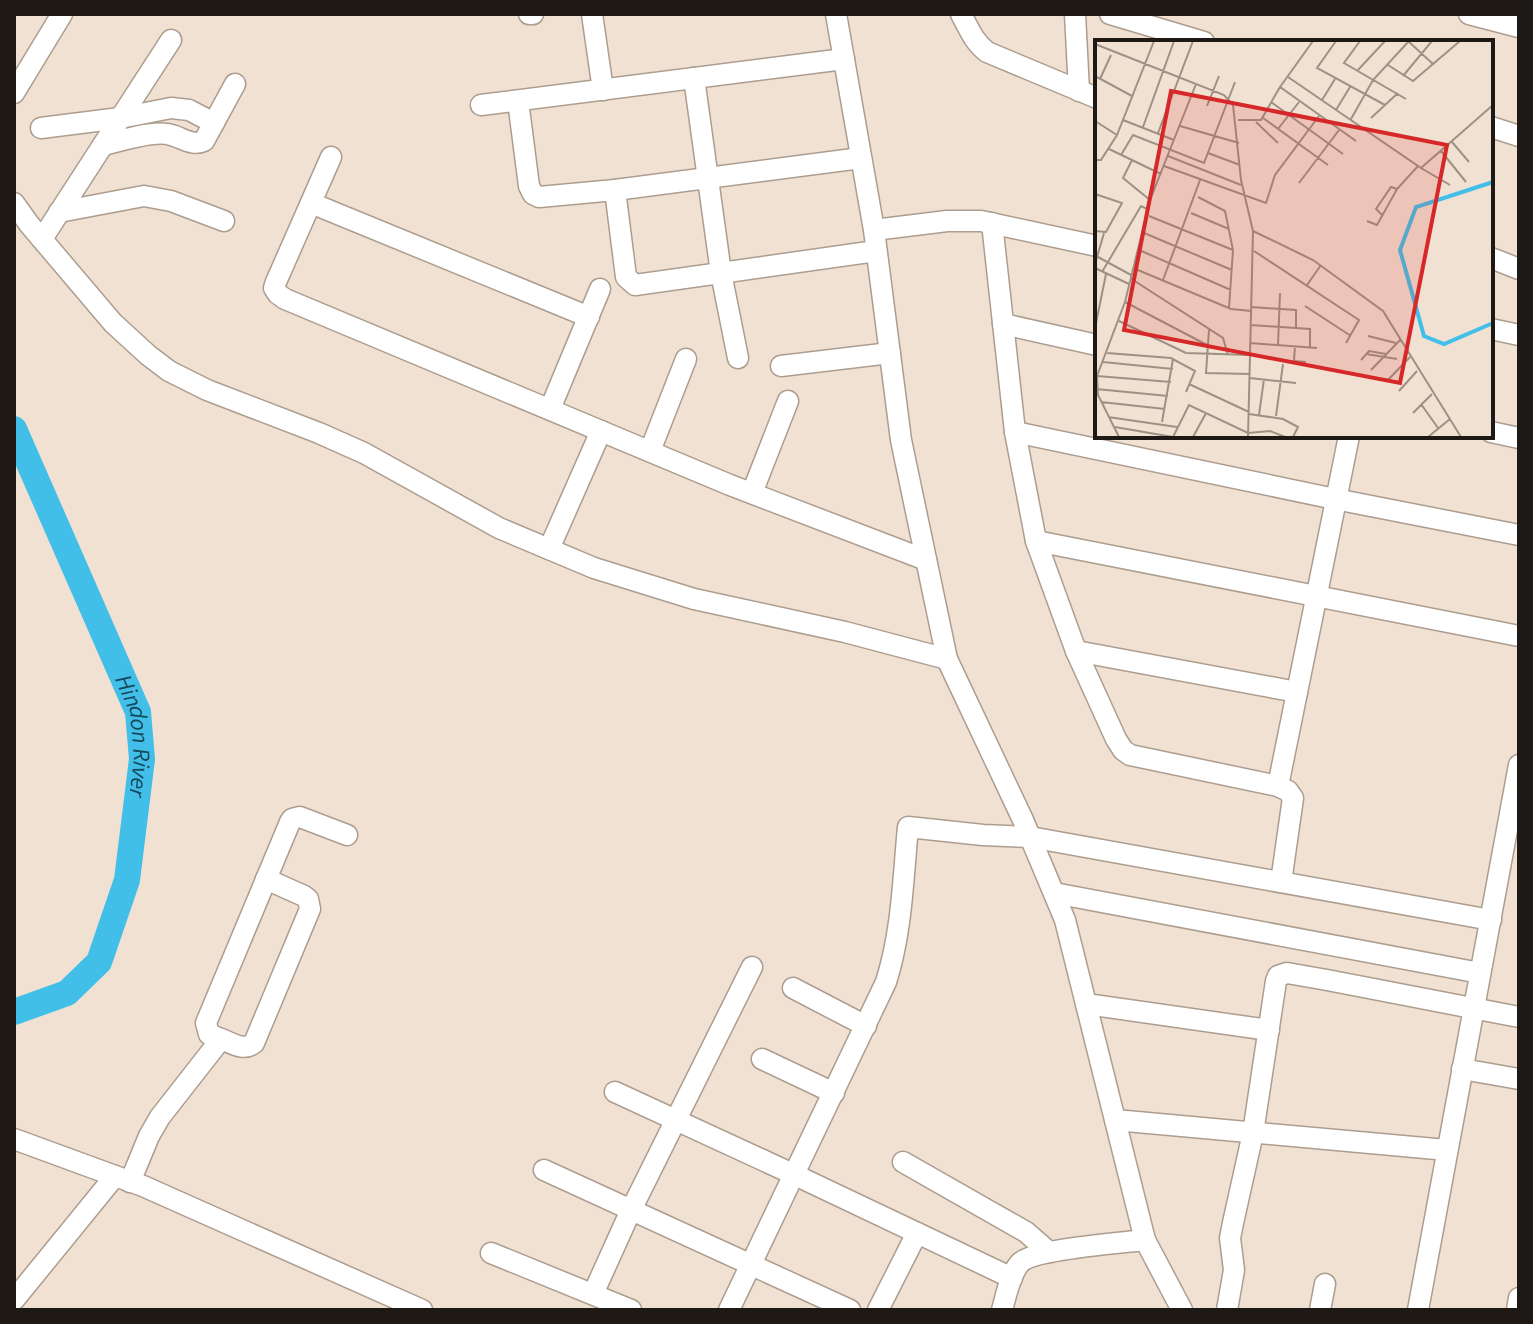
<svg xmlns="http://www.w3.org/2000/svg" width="1533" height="1324" font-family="'Source Sans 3',sans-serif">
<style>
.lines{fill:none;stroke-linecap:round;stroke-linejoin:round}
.river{stroke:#42bfe9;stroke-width:26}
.minor-casing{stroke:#ac9d8f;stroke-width:23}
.minor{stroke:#fff;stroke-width:20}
.labels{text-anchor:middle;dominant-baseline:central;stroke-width:8;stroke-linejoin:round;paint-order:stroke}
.water-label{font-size:24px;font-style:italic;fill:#16495b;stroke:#f1e1d2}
.inset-river{fill:none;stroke:#42bfe9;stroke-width:4}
.inset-road{fill:none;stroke:#9d9186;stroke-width:2}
.view{fill:#d62828;fill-opacity:0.15;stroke:#d62828;stroke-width:4}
.inset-edge{fill:none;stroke:#1e1914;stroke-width:4}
</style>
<rect width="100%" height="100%" fill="#f1e1d2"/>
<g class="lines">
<path class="river" id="s1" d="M14 429 138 712 142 759 127 880 99 962 67 993 14 1012"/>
<g class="minor-casing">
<g id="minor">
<path d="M529 14H533"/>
<path d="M592 14 603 90"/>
<path d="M836 14 874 230 901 440 947 659 1023 820 1065 920 1145 1240 1182 1310"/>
<path d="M961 14C969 29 974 42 987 52L1097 98"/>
<path d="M1075 14 1079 91"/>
<path d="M1110 14 1204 42"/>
<path d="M1469 14 1519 27"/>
<path d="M694 78 721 273 738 358"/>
<path d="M14 93 62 14"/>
<path d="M518 101 529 186 533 194 539 197 615 190 861 158"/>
<path d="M481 105 844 59"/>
<path d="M1491 127 1519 136"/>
<path d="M41 128 120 118 171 108 189 110 214 123"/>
<path d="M103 145C121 141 150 131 167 134 181 136 191 147 204 141L235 84"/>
<path d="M331 157 276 282 274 288 278 294 285 299 730 485 926 560"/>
<path d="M615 190 626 277 635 285 876 251"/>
<path d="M14 203 29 224 113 323 148 355 169 371 207 390 319 433 364 453 499 528 594 568 694 599 845 632 947 659"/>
<path d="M311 203 589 317"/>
<path d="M59 212 144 196 171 201 224 221"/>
<path d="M992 223 1015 432 1036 541 1076 651 1116 739 1123 750 1130 755 1278 786"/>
<path d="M874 230 947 221H981L1097 246"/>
<path d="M42 239 171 40"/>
<path d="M1491 258 1519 269"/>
<path d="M1003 324 1097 345"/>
<path d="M1491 329 1519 335"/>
<path d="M781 366 890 353"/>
<path d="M550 409 600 289"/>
<path d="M1015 432 1335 499 1519 535"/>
<path d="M1491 432 1519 438"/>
<path d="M650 451 686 359"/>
<path d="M752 493 788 401"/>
<path d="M1036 541 1519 636"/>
<path d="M549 549 601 431"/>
<path d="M1076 651 1297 692"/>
<path d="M1281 882 1293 798 1288 791 1278 786 1349 436"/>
<path d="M1054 893 1480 973"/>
<path d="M793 988 866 1026"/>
<path d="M1086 1004 1269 1030"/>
<path d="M221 1039C232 1043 244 1052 254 1043L310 909 308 899 304 896 266 879"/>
<path d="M762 1059 834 1093"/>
<path d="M1462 1069 1519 1079"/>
<path d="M615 1092 795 1175 1012 1278"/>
<path d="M1115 1120 1447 1150"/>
<path d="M14 1139 115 1176"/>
<path d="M903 1162 1026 1232 1049 1252"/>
<path d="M544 1170 850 1310"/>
<path d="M130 1182 149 1136 160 1117 221 1039 209 1034 206 1023 290 822 292 819 300 817 347 835"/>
<path d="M491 1253 631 1310"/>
<path d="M593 1294 631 1210 752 967"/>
<path d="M14 1300 115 1176 143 1186 422 1310"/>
<path d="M729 1310 886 982C902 932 903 879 908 827L983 835 1030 837 1491 920"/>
<path d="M878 1310 917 1233"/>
<path d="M1002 1310C1006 1296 1010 1274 1020 1263 1034 1249 1121 1243 1145 1240"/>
<path d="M1227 1310 1234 1270 1230 1238 1233 1223 1253 1133 1276 981 1278 976 1287 973 1327 980 1519 1017"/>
<path d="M1320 1310 1325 1284"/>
<path d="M1418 1310 1519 765"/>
<path d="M1517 1310 1519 1298"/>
</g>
</g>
<use href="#minor" class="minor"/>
</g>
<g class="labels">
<g class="water-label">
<text stroke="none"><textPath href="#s1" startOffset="332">Hindon River</textPath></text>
</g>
</g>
<g transform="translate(1095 40)">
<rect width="398" height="398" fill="#f1e1d2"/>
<path class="inset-river" d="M398 142 321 167 305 210 329 296 349 304 398 283"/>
<path class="inset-road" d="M241 1 222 28 290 65M265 1 249 23 311 59M313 1 338 24M0 4 129 55 138 65 146 140 158 191 153 397M293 25 318 41 365 1M263 30 290 1M0 36 37 56M308 36 337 1M193 37 326 128 398 65M5 39 16 15M185 47 218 1M227 60 240 39M176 62 248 114M112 66 124 36M241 70 255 47M168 78 233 125M276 78 303 53M256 79 278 40 314 1M28 80 79 100M143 80H166L185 47 261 101M0 81 22 95M161 82 183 103M85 86 144 103M48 87 79 1M183 89 204 62M63 93 98 1M357 102 374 122M14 109 66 134M346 111 371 142M113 113 145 125M26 115 38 95 109 123 140 42M73 116 146 145M0 120H6L22 95 59 1M37 120 28 138 55 160M69 126 171 163 180 135 224 76M326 128 355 145M204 143 244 90M0 154 27 163 11 192 0 191M103 157 130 171 138 210 134 268M96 173 134 189M54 176 138 210M288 176 281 169 296 147 302 149M272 181 282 185 302 149 323 126M158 191 218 220 288 271 366 397M49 193 137 230M44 210 136 250M159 211 264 280 251 303M3 217 36 235M0 224 9 193M0 228 34 244M38 228 136 269 156 271M7 232 46 166 54 170M35 238 128 298 133 315M68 240 105 140M212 245 226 225M30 262 112 305M210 266 256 296M156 267 201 270V288M24 281 91 313 155 315M156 285 215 289V307M0 288 11 234M114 290 111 333 155 334M273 296 301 303M155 303 222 308M183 305 185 253M200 306 199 321 211 322M12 313 76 318 100 331 91 352M271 314 302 319M266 320 274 311 291 314M8 322 78 329M276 330 306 299M2 336 76 342M155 338 201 343M292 341 315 317M94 344 154 372M1 349 73 356M304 351 322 331M6 362 70 369M326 364 343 388M318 373 337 354M154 374 188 379 203 387 198 397M164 375 169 339M181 376 188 324M13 377 82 387M67 382 78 319M20 387 78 397M24 397 3 355 2 336 30 262 55 160 101 44M78 397 94 365 153 393 175 391 190 397M98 397 111 373M333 397 355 379"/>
<path class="view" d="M76 51 352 105 305 343 29 290Z"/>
<rect width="398" height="398" class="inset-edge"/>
</g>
<rect width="1533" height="1324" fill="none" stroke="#1e1914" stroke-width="32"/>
</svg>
